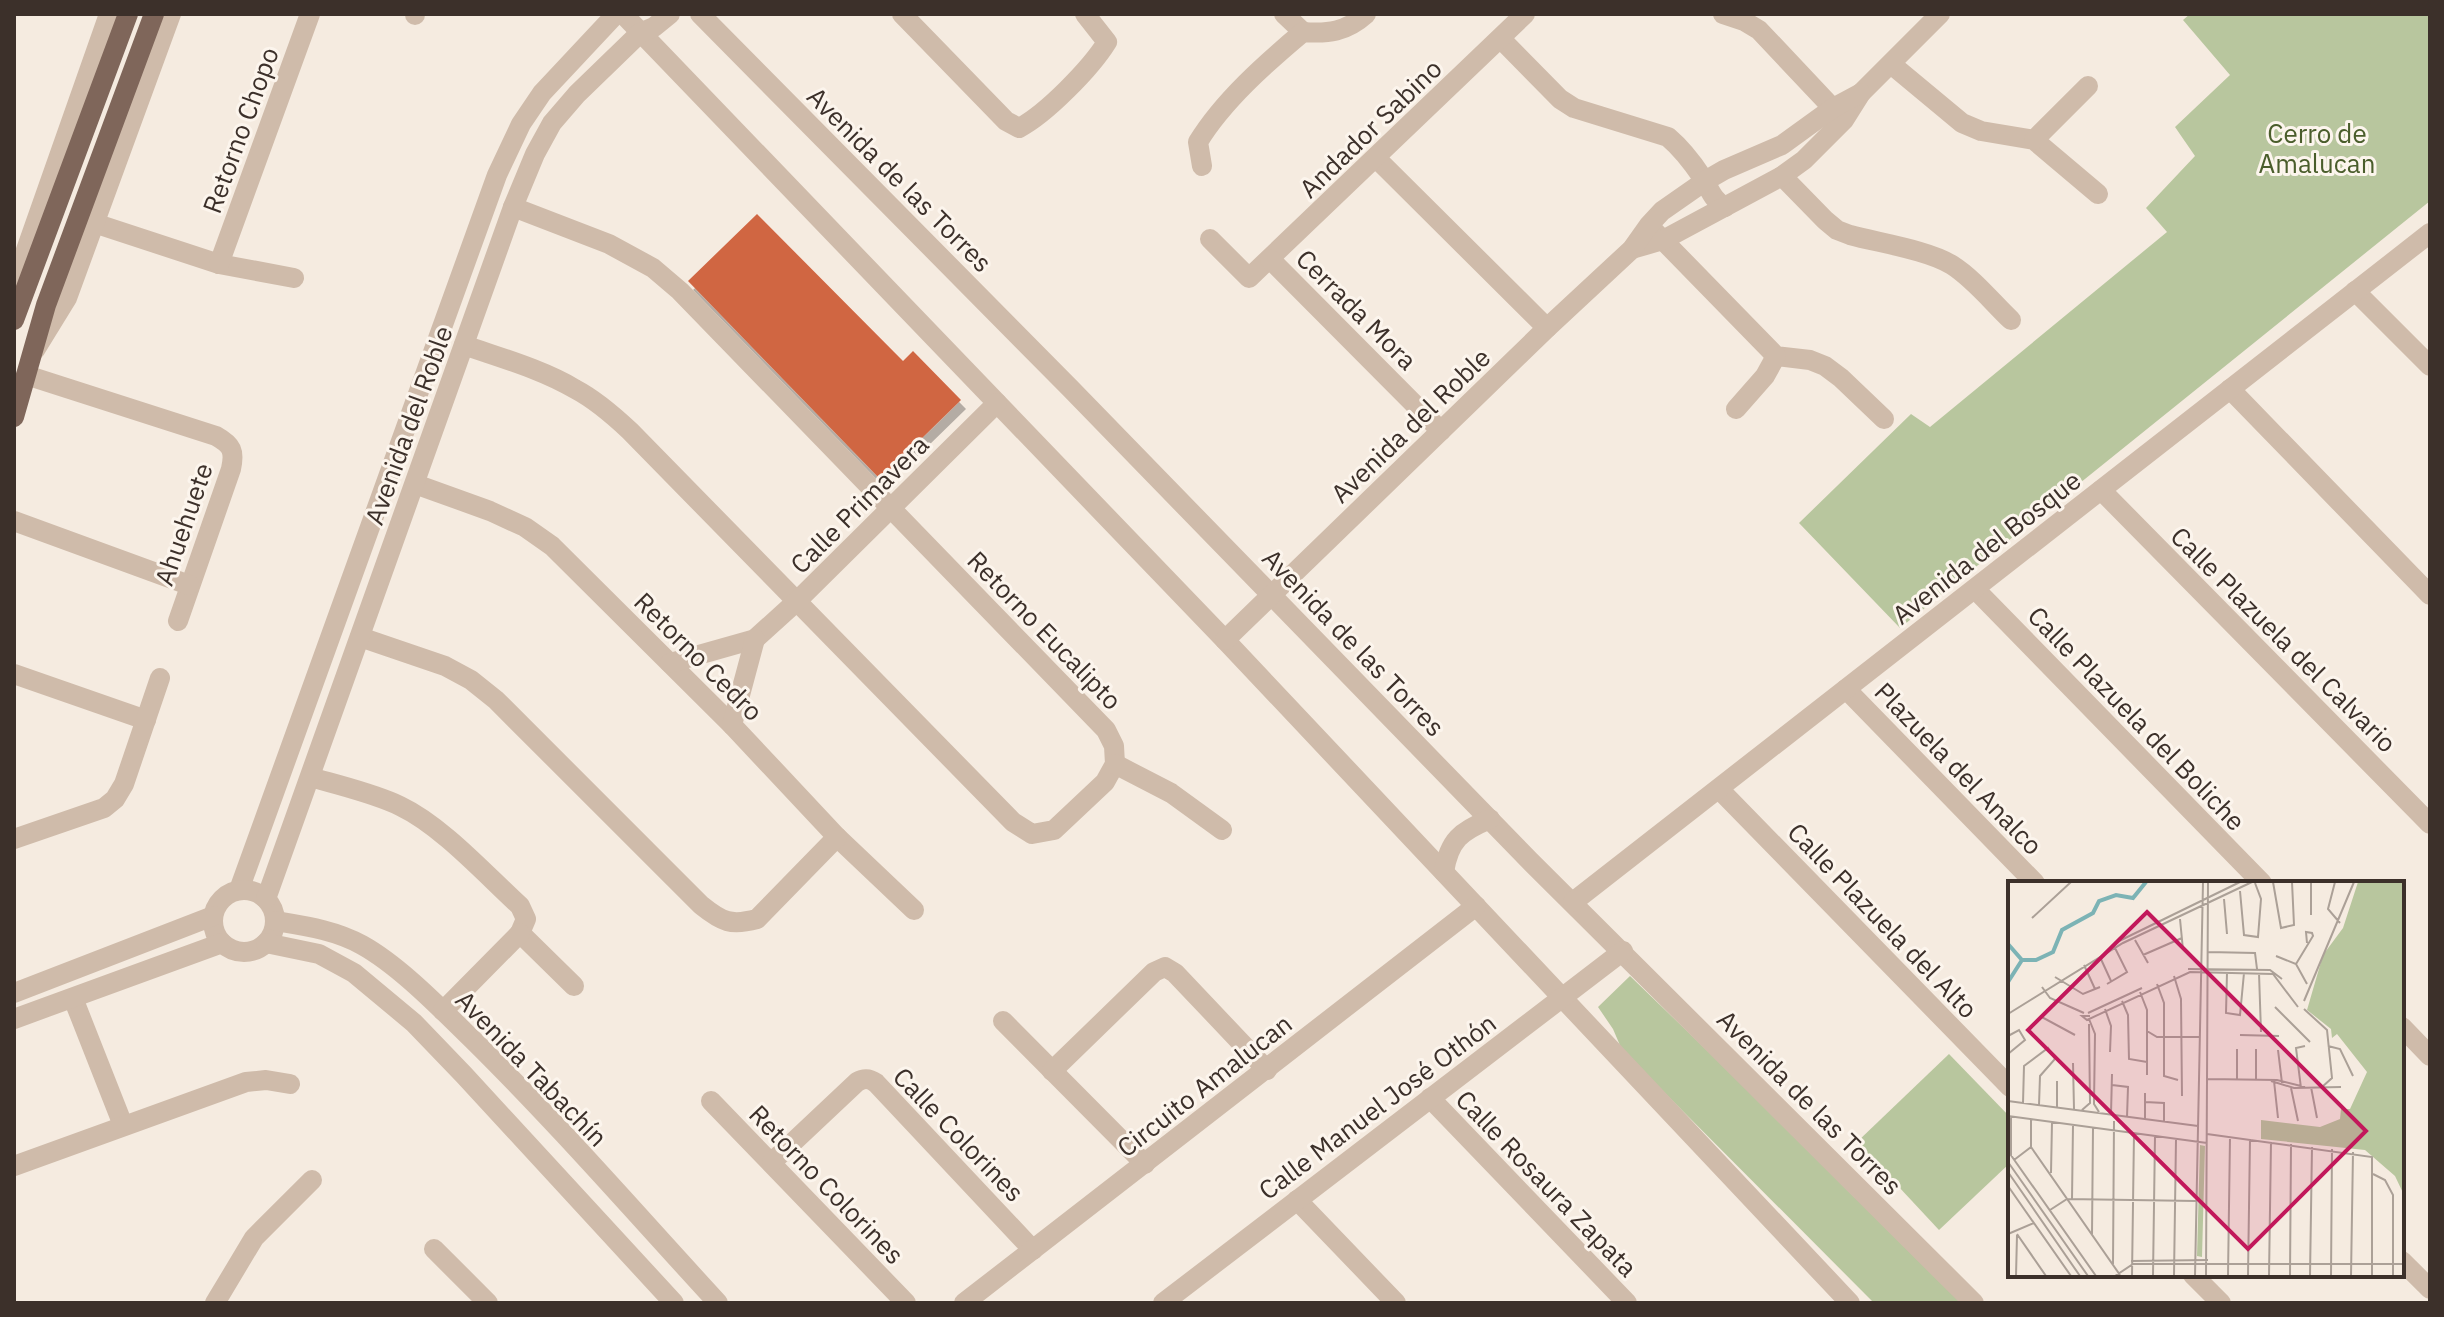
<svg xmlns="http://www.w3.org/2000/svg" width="2444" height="1317" font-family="'IBM Plex Sans',sans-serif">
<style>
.green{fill:#b8c69e}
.building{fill:#d06643;filter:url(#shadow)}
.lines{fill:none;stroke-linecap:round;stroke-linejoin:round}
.minor{stroke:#cfbbaa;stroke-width:20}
.major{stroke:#7f665a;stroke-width:20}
.labels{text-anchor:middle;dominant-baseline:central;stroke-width:6;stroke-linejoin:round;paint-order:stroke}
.street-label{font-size:26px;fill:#3c302a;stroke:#fcf5ed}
.park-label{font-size:26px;fill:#4a5d2b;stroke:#fcf5ed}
.inset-river{fill:none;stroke:#7cb3b5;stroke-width:4}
.inset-road{fill:none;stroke:#aba097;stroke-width:2}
.view{fill:#c2185b;fill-opacity:0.15;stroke:#c2185b;stroke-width:4}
.inset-edge{fill:none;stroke:#3c302a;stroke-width:4}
</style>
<defs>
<filter id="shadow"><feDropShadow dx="5" dy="9" stdDeviation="0" flood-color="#0004"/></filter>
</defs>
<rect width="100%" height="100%" fill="#f5ebe0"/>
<g class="green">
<path d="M2190 14H2430V201L1900 628 1799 523 1911 414 1930 427 2167 232 2146 208 2195 156 2175 127 2230 75 2183 20Z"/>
<path d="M1630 976 1745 1087 1962 1303H1874L1622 1050 1613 1029 1598 1007Z"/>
<path d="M1949 1054 2010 1117V1163L1939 1230 1857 1142Z"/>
</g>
<path class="building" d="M757 214 903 361 913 351 961 400 880 479 688 281Z"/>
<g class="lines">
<g class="minor">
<path d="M415 14V15"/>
<path d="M623 14 1225 640 1850 1303"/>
<path d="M700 14 1070 388 1530 861 1974 1303"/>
<path d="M902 14 1006 121 1019 128C1046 114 1091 68 1107 42L1085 14"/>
<path d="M1284 14 1303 32"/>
<path d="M1723 14 1744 21 1759 30 1842 118"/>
<path d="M1501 39 1560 99 1574 108 1668 137C1681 148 1692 162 1702 177 1710 188 1711 199 1725 207"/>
<path d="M1891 64 1962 123 1981 131 2034 140 2098 194"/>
<path d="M2034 140 2088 86"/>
<path d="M1376 158 1547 328"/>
<path d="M1202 166 1198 142C1223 101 1266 63 1303 32 1328 34 1346 32 1366 14"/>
<path d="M1782 176 1825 220 1837 230 1850 235C1879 243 1928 250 1952 265 1974 279 1992 302 2011 320"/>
<path d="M94 223 219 264 294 278"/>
<path d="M1654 231 1776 356 1810 360 1825 366 1841 378 1884 419"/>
<path d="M1210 239 1249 278 1525 14"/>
<path d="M1632 249 1663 240 1782 176 1804 160 1844 120 1861 93 1940 14"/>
<path d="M1270 259 1441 431"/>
<path d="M219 264 310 14"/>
<path d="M14 284 109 14"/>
<path d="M2355 291 2430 366"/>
<path d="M464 345C501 358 541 369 575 389 596 400 613 415 630 431L1013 822 1032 834 1054 830 1105 782 1115 764 1114 746 1106 730 680 291 653 268 609 244 513 207"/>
<path d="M35 350 67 298 171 14"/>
<path d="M26 375 216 436C232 445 235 451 231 469L178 621"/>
<path d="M2230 389 2430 595"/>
<path d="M1736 409 1765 376 1776 356"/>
<path d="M415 484 490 511 525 527 552 546 732 725 837 837 914 910"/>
<path d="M2101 490 2430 824"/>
<path d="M14 521 189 585"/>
<path d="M1975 589 2262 883"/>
<path d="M360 637 445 666 471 680 496 700 701 905C722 922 731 926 757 919L837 837"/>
<path d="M1225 640 1547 328 1632 249 1649 225 1662 211 1705 181 1724 170 1782 145 1833 108 1861 93"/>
<path d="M670 663 755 639 797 601 997 403"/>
<path d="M14 674 146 720"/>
<path d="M1846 689 2035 883"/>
<path d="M732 725 755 639"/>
<path d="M1115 764 1171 793 1222 830"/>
<path d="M311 777C340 786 373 793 400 806 442 826 485 874 520 906L526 919 520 933 574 986"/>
<path d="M1719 789 2010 1087"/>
<path d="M14 839 104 808 115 799 124 784 160 678"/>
<path d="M1444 872C1449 840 1461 831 1490 819"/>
<path d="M239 890 497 175 521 124 542 93 616 14"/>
<circle cx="244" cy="921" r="31"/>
<path d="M266 899 513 207 535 154 552 123 577 94 640 33 654 27 670 14"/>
<path d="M1573 902 2430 233"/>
<path d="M275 921C305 926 335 930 362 945 400 966 442 1010 473 1040 558 1124 637 1215 718 1303"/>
<path d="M266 943 319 954 354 973 414 1023 464 1075 674 1303"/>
<path d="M14 993 213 916"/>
<path d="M73 998 123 1125"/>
<path d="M443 1011 520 933"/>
<path d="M14 1019 222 943"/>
<path d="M1003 1021 1145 1164"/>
<path d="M2402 1027 2430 1056"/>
<path d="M1052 1071 1154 972 1165 967 1175 973 1267 1070"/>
<path d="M1430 1098 1627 1303"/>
<path d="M711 1101 906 1303"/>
<path d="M772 1162 857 1082C864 1078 869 1078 876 1083L1033 1250"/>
<path d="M14 1166 246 1082 266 1080 290 1084"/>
<path d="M1297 1200 1396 1303"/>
<path d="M434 1249 488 1303"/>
<path d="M2402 1261 2430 1289"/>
<path d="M2193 1275 2221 1303"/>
<path d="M215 1303 254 1238 312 1180"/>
<path d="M964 1303 1476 906"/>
<path d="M1163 1303 1623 951"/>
</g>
<g class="major">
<path d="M14 320 128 14"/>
<path d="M14 417 46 305 154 14"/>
</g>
</g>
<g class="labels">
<g class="street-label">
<text transform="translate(1370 128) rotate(-44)">Andador Sabino</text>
<text transform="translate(240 130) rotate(-70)">Retorno Chopo</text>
<text transform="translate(900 179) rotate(45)">Avenida de las Torres</text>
<text transform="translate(1357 309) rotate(45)">Cerrada Mora</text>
<text transform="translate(408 425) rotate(-70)">Avenida del Roble</text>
<text transform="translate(1410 425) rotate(-44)">Avenida del Roble</text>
<text transform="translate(859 504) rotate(-45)">Calle Primavera</text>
<text transform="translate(183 524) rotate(-71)">Ahuehuete</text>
<text transform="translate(1986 547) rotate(-38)">Avenida del Bosque</text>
<text transform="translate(1045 630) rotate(46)">Retorno Eucalipto</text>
<text transform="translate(2284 639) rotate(45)">Calle Plazuela del Calvario</text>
<text transform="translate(1354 642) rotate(46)">Avenida de las Torres</text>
<text transform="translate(699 656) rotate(45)">Retorno Cedro</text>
<text transform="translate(2137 718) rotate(46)">Calle Plazuela del Boliche</text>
<text transform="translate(1959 768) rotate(46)">Plazuela del Analco</text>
<text transform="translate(1883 920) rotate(46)">Calle Plazuela del Alto</text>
<text transform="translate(532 1068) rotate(46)">Avenida Tabachín</text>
<text transform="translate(1204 1085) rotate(-38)">Circuito Amalucan</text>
<text transform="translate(1810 1102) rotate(45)">Avenida de las Torres</text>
<text transform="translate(1377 1106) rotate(-37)">Calle Manuel José Othón</text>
<text transform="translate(959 1134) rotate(46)">Calle Colorines</text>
<text transform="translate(1547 1183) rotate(46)">Calle Rosaura Zapata</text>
<text transform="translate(827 1184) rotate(46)">Retorno Colorines</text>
</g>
<g class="park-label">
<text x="2317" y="133">Cerro de<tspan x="2317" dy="30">Amalucan</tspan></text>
</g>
</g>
<g transform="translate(2008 881)">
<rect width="396" height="396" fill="#f5ebe0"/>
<path d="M350 1H396V314L387 295 357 269 253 258V239L312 246 332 238 333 228H342L359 191 329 153 324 157 323 148 299 129 315 74 335 47ZM192 264 197 265 194 376 189 375Z" fill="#b8c69e"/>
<path class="inset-river" d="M0 63 14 79H28L45 71 54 49 85 32 91 20 108 14 125 17 138 1M0 101 14 79"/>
<path class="inset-road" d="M265 1 273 47 286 44 284 1M303 1V34M327 1 320 28 332 42M232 10 236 54 250 56 253 18 247 2M216 18 219 53M24 37 63 1M172 38 175 69M127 59 140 82M107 62 232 1M200 71 247 72 249 88M135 74 174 57M268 75 288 83 299 103M92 76 103 100M288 83 305 55 304 52 298 51 299 62M76 84 87 108M180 88 262 89 274 98M219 92 218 132 232 134 236 92M251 92 253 151M166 95 173 118 174 215M47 96 75 113 92 106M99 103 119 91 107 67M149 103 156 122V195L170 199M34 106 42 117 76 132M132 111 139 129V194M114 120 120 134 121 178 139 181M296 120 346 1M267 126 302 161M97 128 103 145 102 171M296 128 319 149 324 197 314 206M80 132 134 107M0 133 115 62 244 1M32 135 67 154M82 135H74L79 139 182 91 265 93 290 126M81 138 87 153 86 223 91 231M139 150 149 156H192M232 154 271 155M0 155 11 149 17 159 0 173M320 165 332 168 345 195M248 168V199M270 169 274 202M65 182 66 228M199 198 269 199 297 206M229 199V168M263 200 286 207 333 206M266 200 270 237M104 204 120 206 119 236M303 206 309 237M283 207 290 240M293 207 288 167 297 165M0 220 190 245M137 221 156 222V240M15 222 16 185 40 167 47 178 32 195 31 224M49 226V200M74 229 82 222 81 143M103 233 104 193M0 235 199 262M137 238V212M199 253 364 276V395M23 266 112 394M0 270 88 395M3 275V236M6 279 23 266V238M0 281 80 395M0 291 72 395M43 292 44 241M365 293 377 299 385 314V395M0 305 63 395M64 318 65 244M42 329 59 318 188 320M0 353 26 342M9 353 38 395M84 353 85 247M123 380 200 379M105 383 106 240M8 395 9 354M107 395 125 383H396M124 395 126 252M145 395 147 255M166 395 168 258M187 395 195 1M198 395 200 1M220 395 222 256M240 395 242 258M261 395 263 261M282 395 283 263M302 395 304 266M323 395 324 268M343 395 345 271"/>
<path class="view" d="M139 31 358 250 240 368 20 149Z"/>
<rect width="396" height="396" class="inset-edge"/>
</g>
<rect width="2444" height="1317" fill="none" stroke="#3c302a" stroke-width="32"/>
</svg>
